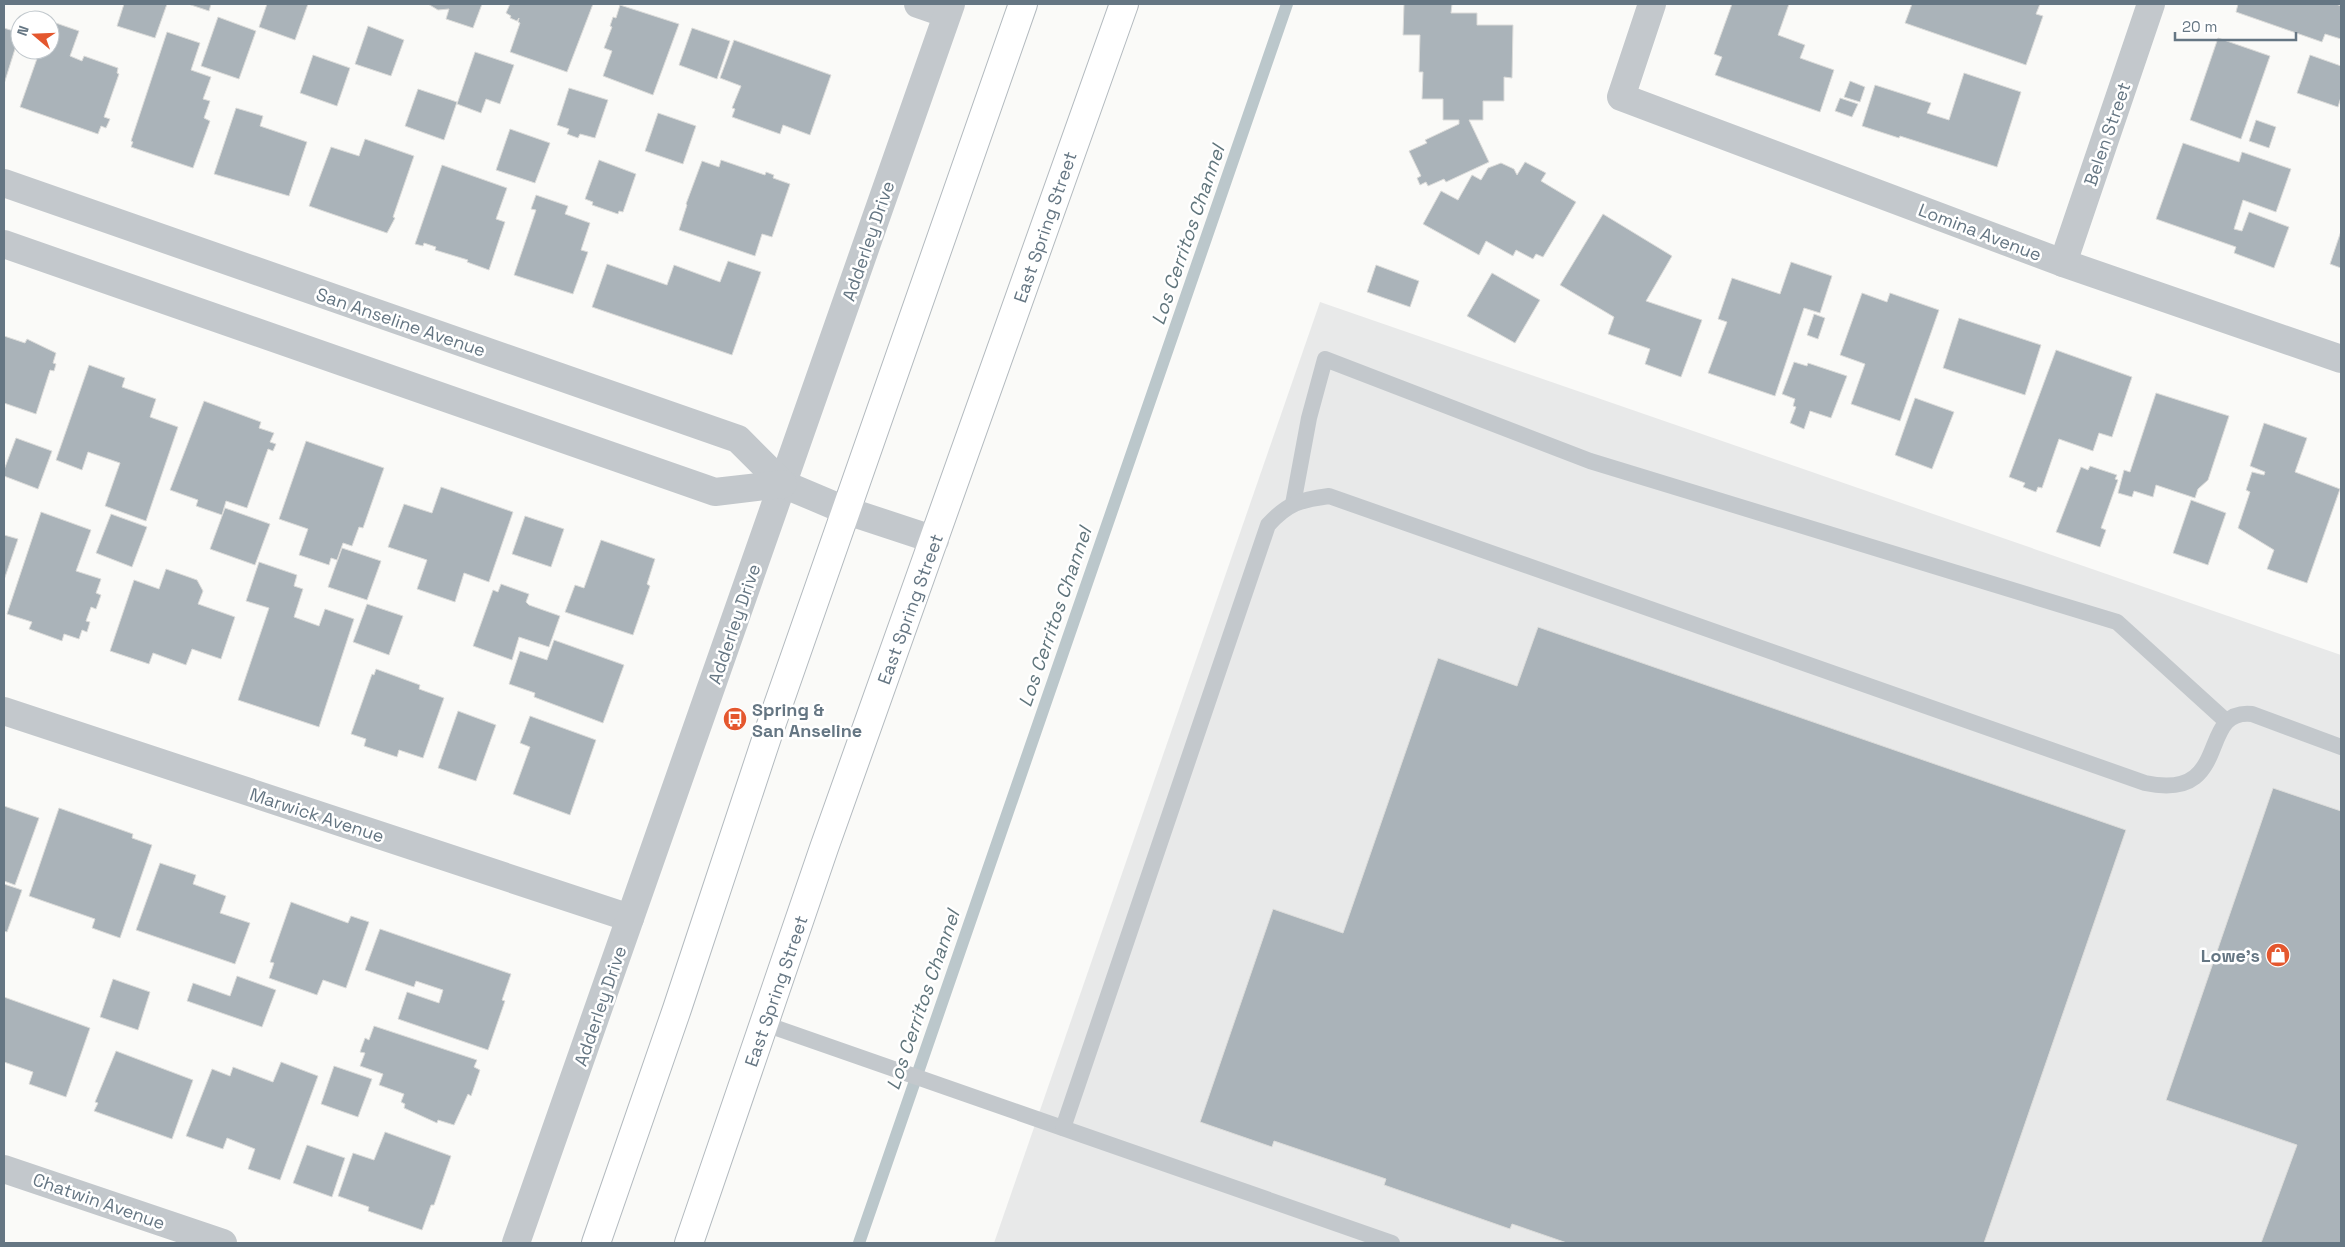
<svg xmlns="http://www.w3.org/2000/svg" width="2345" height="1247" font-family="'Space Grotesk',sans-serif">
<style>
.built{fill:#e8e9e9}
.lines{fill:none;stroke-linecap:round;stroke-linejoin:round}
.stream{stroke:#bbc7cb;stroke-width:12}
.building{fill:#aab3b9;stroke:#dcdcda}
.secondary-casing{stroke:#b3babf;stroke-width:30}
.service{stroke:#c3c8cc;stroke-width:16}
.minor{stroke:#c3c8cc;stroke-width:28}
.tertiary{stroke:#c3c8cc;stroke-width:28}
.secondary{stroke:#fff;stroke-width:28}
.labels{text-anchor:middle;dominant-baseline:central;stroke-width:5;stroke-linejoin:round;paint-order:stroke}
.street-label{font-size:18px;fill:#657683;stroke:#fff}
.poi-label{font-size:18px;font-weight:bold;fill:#657683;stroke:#fff;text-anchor:start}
.water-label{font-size:19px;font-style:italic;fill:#60757c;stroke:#fff}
</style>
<rect width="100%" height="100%" fill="#fafaf8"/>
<path class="built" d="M1320 302 2341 655V1243H994Z"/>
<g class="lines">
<path class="stream" d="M859 1243 1287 4"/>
</g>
<g class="building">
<path d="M124 4H167L155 38 117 26Z"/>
<path d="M188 4H211L209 11Z"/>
<path d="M267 4H308L295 40 259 27Z"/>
<path d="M428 4H482L473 28 446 19 449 9 438 10Z"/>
<path d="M510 4H593L567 72 510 52 520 23 518 22 519 18 517 21 510 18 511 16 506 13Z"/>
<path d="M1404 4H1452L1451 13H1477V25H1513L1512 78 1504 77V101H1483V120H1469L1489 162 1446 182 1444 179 1428 186 1426 182 1420 185 1417 178 1421 176 1409 151 1427 143 1425 140 1459 124V120H1443V99H1422L1423 72H1419L1420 35H1403Z"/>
<path d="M1732 4H1789L1778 35 1805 45 1800 58 1834 70 1820 112 1715 75 1722 57 1714 54Z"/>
<path d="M1912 4H2040L2036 14 2043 16 2026 65 1905 23Z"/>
<path d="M2238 4H2336L2341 6V39L2325 34 2322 42 2236 12Z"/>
<path d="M620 5 679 24 653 95 603 76 612 51 604 48 612 27 610 26 613 17 616 18Z"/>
<path d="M218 17 256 31 239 79 201 66Z"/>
<path d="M50 21 79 31 70 56 82 61 84 56 118 68 117 73 119 74 104 117 110 119 106 128 101 126 98 134 20 107 40 50H50Z"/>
<path d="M368 26 404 40 391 76 355 64Z"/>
<path d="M4 28 20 33 4 84Z"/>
<path d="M692 28 730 41 717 79 679 65Z"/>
<path d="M167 32 200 43 191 70 211 77 203 99 210 101 204 118 210 121 193 168 131 147 133 142 131 141Z"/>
<path d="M2218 38 2270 56 2241 139 2190 120Z"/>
<path d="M734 40 831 75 810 135 783 125 780 134 732 117 735 109 732 108 741 86 720 78Z"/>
<path d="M475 52 514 65 500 104 486 99 481 113 457 104Z"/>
<path d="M313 55 350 68 337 106 300 93Z"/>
<path d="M2310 55 2341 66V97L2338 107 2297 93Z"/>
<path d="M1964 73 2021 92 1997 167 1900 136 1899 138 1862 126 1875 85 1931 103 1927 113 1949 120Z"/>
<path d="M1850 81 1865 87 1860 102 1844 97Z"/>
<path d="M569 88 608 100 595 138 580 134 578 138 567 134 569 129 557 125Z"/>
<path d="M418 89 457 102 444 140 405 126Z"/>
<path d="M1840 98 1858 104 1852 117 1835 111Z"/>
<path d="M236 108 263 116 260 126 307 142 289 196 214 174Z"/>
<path d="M658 113 696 126 683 164 645 151Z"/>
<path d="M2256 120 2276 127 2269 148 2249 141Z"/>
<path d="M510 129 550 143 535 183 496 170Z"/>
<path d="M365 139 414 156 393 217 395 218 387 233 309 206 331 147 359 156Z"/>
<path d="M2183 143 2239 162 2242 152 2291 169 2276 212 2243 200 2234 229 2242 231 2249 212 2289 227 2274 268 2234 253 2236 247 2156 219Z"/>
<path d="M599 160 636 174 623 212 619 211 618 214 592 205 593 202 585 199Z"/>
<path d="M721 160 765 175 766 172 774 175 773 178 790 184 772 237 762 234 755 256 679 230 687 205 686 204 702 161 719 167Z"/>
<path d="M1525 162 1546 173 1541 181 1576 202 1543 257 1536 254 1533 259 1516 250 1513 256 1486 241 1479 255 1423 224 1441 191 1458 200 1472 175 1481 180 1488 168 1501 163 1514 169 1517 175Z"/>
<path d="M442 165 507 188 496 219 505 222 489 270 467 262 468 260 435 250 436 247 424 243 423 246 415 244Z"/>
<path d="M536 195 568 206 565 214 590 223 581 250 588 252 573 294 514 275 536 210 531 209Z"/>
<path d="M1603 214 1672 256 1646 301 1702 320 1681 377 1645 364 1650 349 1608 334 1614 317 1560 285Z"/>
<path d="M2341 231V268L2330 264Z"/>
<path d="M728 261 761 272 732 355 592 307 607 264 667 285 674 265 720 282Z"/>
<path d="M1791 262 1832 276 1820 313 1804 308 1775 396 1708 373 1727 322 1718 319 1732 278 1780 294Z"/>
<path d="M1376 265 1419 281 1410 307 1367 292Z"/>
<path d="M1492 273 1540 300 1515 343 1467 316Z"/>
<path d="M1862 293 1887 302 1890 293 1939 310 1900 421 1851 404 1865 364 1840 355Z"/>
<path d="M1814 314 1825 318 1818 339 1807 335Z"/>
<path d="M1959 318 2041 345 2025 395 1943 368Z"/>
<path d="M4 336 25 343 27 339 56 353 53 363 56 364 54 371 50 370 36 414 4 403Z"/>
<path d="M2056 350 2132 377 2112 437 2099 433 2093 451 2059 439 2042 488 2038 487 2036 492 2023 487 2025 483 2009 477Z"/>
<path d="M1794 362 1807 366 1808 363 1847 376 1831 418 1810 411 1804 429 1790 423 1796 407 1793 406 1795 399 1782 394Z"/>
<path d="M89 365 125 378 122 387 156 399 150 417 178 427 146 521 105 506 120 463 88 452 82 470 56 460Z"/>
<path d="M2156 393 2229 416 2208 480 2198 489 2195 498 2156 485 2153 497 2134 491 2132 497 2118 493 2124 470 2130 472Z"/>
<path d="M1915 398 1954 412 1932 469 1895 455Z"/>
<path d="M204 401 261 422 259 428 274 433 270 442 276 444 273 451 268 449 247 508 226 501 222 515 196 506 198 500 170 490Z"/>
<path d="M2264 423 2307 438 2295 472 2340 489 2307 583 2267 569 2274 550 2238 528 2250 492 2246 490 2252 472 2264 475 2265 472 2250 466Z"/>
<path d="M16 438 52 451 38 489 4 476V470Z"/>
<path d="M306 441 384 468 363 528 359 527 352 546 343 543 337 560 331 558 329 565 299 555 308 529 279 519Z"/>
<path d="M2090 466 2117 475 2115 479 2118 480 2101 528 2106 530 2100 547 2056 532 2081 467 2088 470Z"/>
<path d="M441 487 513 512 489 582 464 573 455 602 417 589 427 560 388 547 404 504 432 513Z"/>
<path d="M2191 500 2226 513 2208 565 2173 553Z"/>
<path d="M225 508 270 524 255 565 210 549Z"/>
<path d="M41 512 91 530 76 571 101 579 96 593 101 595 96 609 91 607 86 621 90 622 87 632 82 630 79 639 64 634 62 641 29 629 32 622 7 614Z"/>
<path d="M111 514 147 527 132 567 96 553Z"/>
<path d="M525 516 564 529 551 567 512 554Z"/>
<path d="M4 535 18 539 4 580Z"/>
<path d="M601 540 655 559 647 584 650 586 633 635 565 612 575 585 584 588Z"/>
<path d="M342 548 381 561 367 600 328 587Z"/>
<path d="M259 562 297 575 294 586 303 589 294 617 319 626 325 609 354 619 319 727 238 700 269 608 246 601Z"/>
<path d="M166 569 197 580 203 591 198 604 235 617 221 659 192 649 186 665 153 653 149 664 110 651 134 580 159 589Z"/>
<path d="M501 584 529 594 526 602 529 605 560 616 549 647 519 637 512 660 473 646 493 590 498 592Z"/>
<path d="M367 604 403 616 389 655 353 642Z"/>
<path d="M1538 627 2126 830 1984 1243H1567L1512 1224 1510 1229 1384 1185 1386 1179 1274 1141 1272 1147 1200 1122 1273 909 1343 933 1438 658 1517 686Z"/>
<path d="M554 640 624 665 603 723 534 697 535 693 509 684 520 651 547 660Z"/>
<path d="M376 669 420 685 419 689 444 698 423 758 399 750 397 757 364 746 366 739 351 734 372 674 374 675Z"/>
<path d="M458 711 496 725 476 781 438 768Z"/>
<path d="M530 716 596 740 570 815 513 794 530 747 520 743Z"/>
<path d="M2273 788 2341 811V1243H2261L2297 1145 2166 1100Z"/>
<path d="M4 806 39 818 15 885 4 881Z"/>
<path d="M59 808 133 834 132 838 152 845 120 938 92 928 95 919 29 896Z"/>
<path d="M160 863 196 875 193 884 226 896 220 913 250 923 235 964 136 930Z"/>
<path d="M4 884 22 890 7 932 4 931Z"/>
<path d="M291 902 348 923 351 916 369 922 346 988 323 980 317 995 269 978 274 963 270 962Z"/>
<path d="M380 929 511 974 502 1000 505 1001 488 1050 398 1019 407 992 439 1003 443 990 416 981 414 987 365 970Z"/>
<path d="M237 976 276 990 262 1027 187 1001 193 983 230 996Z"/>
<path d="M113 979 150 992 138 1030 100 1017Z"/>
<path d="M4 997 90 1028 66 1097 29 1084 33 1072 4 1062Z"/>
<path d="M374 1026 477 1060 474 1067 480 1070 471 1096 468 1094 454 1125 438 1120 437 1123 404 1108 405 1104 401 1102 404 1094 379 1085 383 1074 360 1066 365 1053 360 1052 365 1038 369 1040Z"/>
<path d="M116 1051 193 1080 172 1139 94 1111 98 1103 95 1102Z"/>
<path d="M281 1062 318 1076 280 1180 248 1169 255 1149 227 1138 223 1149 186 1136 212 1069 230 1076 233 1067 273 1082Z"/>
<path d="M334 1066 372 1079 358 1117 321 1104Z"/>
<path d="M385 1132 451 1156 434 1205H431L422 1230 368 1211 369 1207 338 1196 353 1153 374 1160Z"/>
<path d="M307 1145 345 1158 332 1197 293 1183Z"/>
</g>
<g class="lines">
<g class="secondary-casing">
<g id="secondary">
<path d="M596 1243 677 1009 769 731 1023 4"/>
<path d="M689 1243 824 848 1124 4"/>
</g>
</g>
<g class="service">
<path d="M1293 504 1309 418 1325 359 1590 461 2117 622 2226 721"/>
<path d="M765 1024 1392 1243"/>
<path d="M1063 1128 1268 525C1288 503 1300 500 1329 496L2145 783C2234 802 2196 708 2252 714L2341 747"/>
</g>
<g class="minor">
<path d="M918 4 947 14"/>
<path d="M1652 4 1621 97 2063 263 2341 359"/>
<path d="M2063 263 2151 4"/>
<path d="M4 711 630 918"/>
<path d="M4 1169 223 1243"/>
<path d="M516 1243 951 4"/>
</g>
<g class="tertiary">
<path d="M4 183 738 439 783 484 847 511 935 540"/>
<path d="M4 244 715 492 783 484"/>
</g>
<use href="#secondary" class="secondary"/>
</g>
<defs>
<g id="bus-disc" transform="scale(1.25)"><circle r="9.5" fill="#e4572e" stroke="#fff"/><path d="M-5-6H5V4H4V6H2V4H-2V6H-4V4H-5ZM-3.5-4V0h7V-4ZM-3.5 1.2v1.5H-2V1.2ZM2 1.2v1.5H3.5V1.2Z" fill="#fff"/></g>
<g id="shop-disc" transform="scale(1.25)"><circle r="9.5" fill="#e4572e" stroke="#fff"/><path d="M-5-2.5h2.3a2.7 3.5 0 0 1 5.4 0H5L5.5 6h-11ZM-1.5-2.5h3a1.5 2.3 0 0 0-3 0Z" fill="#fff"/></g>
</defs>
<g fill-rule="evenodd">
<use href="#bus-disc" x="735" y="719"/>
<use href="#shop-disc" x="2278" y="955"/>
</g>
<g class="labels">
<g class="street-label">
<text transform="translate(2107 134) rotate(-71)">Belen Street</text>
<text transform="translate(1045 227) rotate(-71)">East Spring Street</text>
<text transform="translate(1980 232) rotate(21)">Lomina Avenue</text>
<text transform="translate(868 241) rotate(-71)">Adderley Drive</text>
<text transform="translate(401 322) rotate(19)">San Anseline Avenue</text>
<text transform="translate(910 609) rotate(-70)">East Spring Street</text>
<text transform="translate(734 624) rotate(-71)">Adderley Drive</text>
<text transform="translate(317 815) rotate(18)">Marwick Avenue</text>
<text transform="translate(776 991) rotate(-71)">East Spring Street</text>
<text transform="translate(600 1006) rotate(-71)">Adderley Drive</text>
<text transform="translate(99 1201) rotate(19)">Chatwin Avenue</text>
</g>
<g class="poi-label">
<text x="752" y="709">Spring &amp;<tspan x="752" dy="21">San Anseline</tspan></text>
<text x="2260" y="955" text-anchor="end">Lowe's</text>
</g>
<g class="water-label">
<text transform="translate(1188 235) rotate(-71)">Los Cerritos Channel</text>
<text transform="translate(1055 617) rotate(-71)">Los Cerritos Channel</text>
<text transform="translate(923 1000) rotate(-71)">Los Cerritos Channel</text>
</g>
</g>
<rect width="2345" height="1247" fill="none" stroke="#657683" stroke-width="10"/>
<g transform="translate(35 35) rotate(289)"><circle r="24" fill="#ffffff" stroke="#c1c8cd"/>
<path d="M0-4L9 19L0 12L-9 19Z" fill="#e4572e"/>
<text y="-8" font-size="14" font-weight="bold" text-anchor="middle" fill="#657683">N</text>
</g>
<path d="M2175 32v8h121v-8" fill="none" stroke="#657683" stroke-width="2.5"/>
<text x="2182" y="32" font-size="15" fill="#657683" stroke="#ffffff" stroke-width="4" paint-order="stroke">20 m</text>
</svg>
